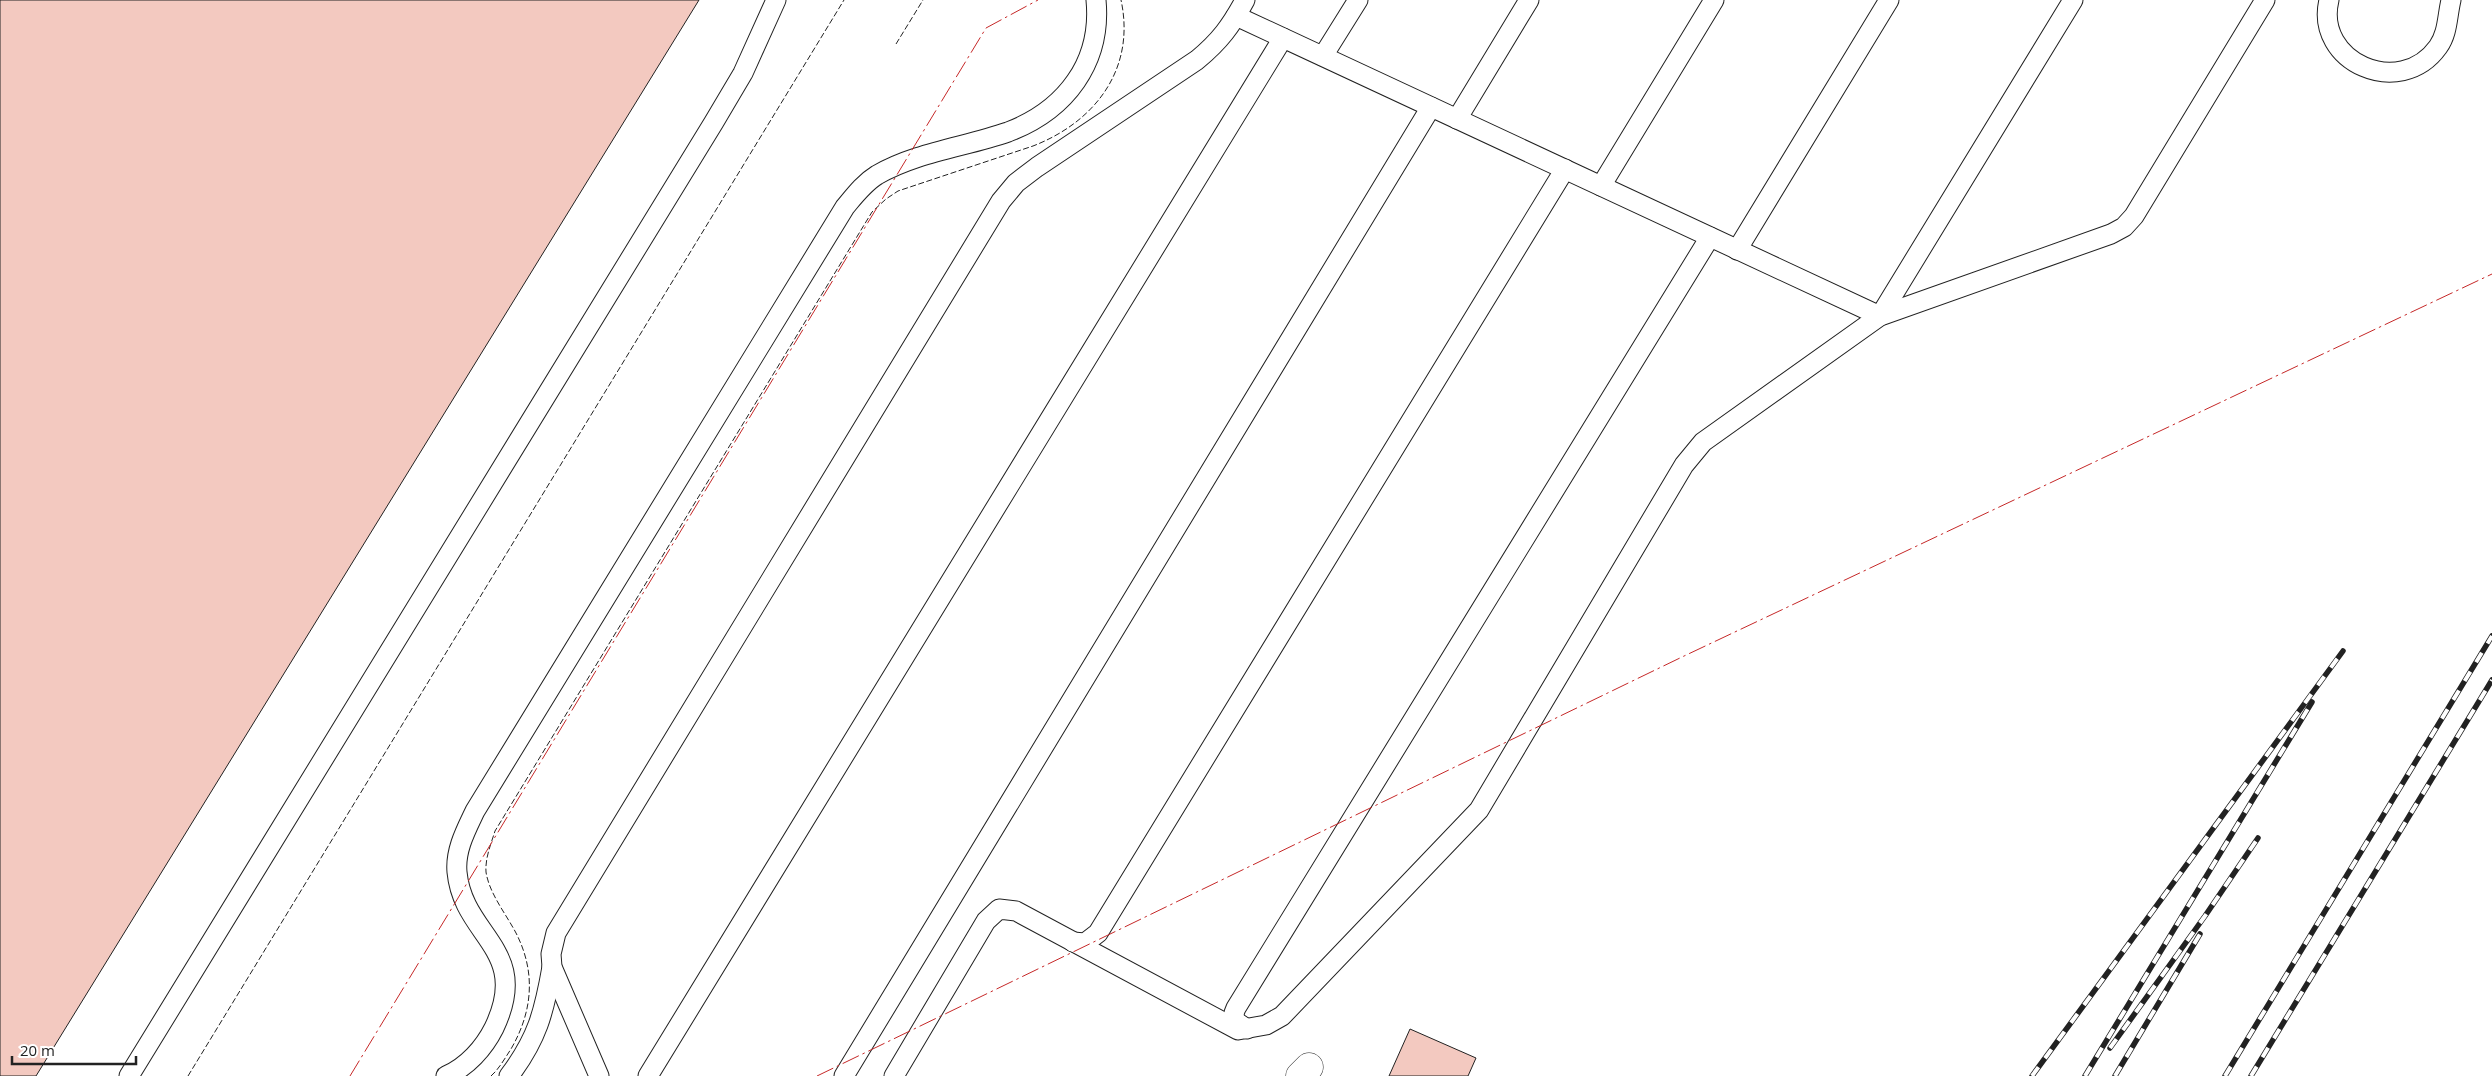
<svg xmlns="http://www.w3.org/2000/svg" width="2492" height="1076" font-family="'Open Sans',sans-serif">
<style>
.building{fill:#f3c9c0;stroke:#222}
.lines{fill:none;stroke-linecap:round;stroke-linejoin:round}
.lane-casing{stroke:#222;stroke-width:21}
.street-casing{stroke:#222;stroke-width:29}
.lane{stroke:#fff;stroke-width:19}
.street{stroke:#fff;stroke-width:28}
.rail-casing{stroke:#222;stroke-width:5.5}
.rail{stroke:#fff;stroke-width:4;stroke-dasharray:11;stroke-linecap:butt}
.fence{stroke:#222;stroke-width:1;stroke-dasharray:6 2.5;stroke-linecap:butt}
.power{stroke:#c62828;stroke-width:1;stroke-dasharray:18 4 2.5 4;stroke-linecap:butt}
</style>
<rect width="100%" height="100%" fill="#fff"/>
<g class="building">
<path d="M0 0H699L36 1076H0Z"/>
<path d="M1410 1029 1476 1058 1468 1076H1389Z"/>
</g>
<g class="lines">
<g class="lane-casing">
<g id="lane">
<path d="M2329 0C2314 62 2400 100 2438 47 2448 33 2447 17 2451 0"/>
<path d="M1236 16 1880 316 2073 0"/>
<path d="M1323 56 1358 0"/>
<path d="M1457 119 1529 0"/>
<path d="M1601 186 1714 0"/>
<path d="M1737 250 1889 0"/>
<path d="M1073 942 1085 943 1098 933 1565 169"/>
<path d="M1247 1029 1235 1021 1234 1013 1236 1008 1710 237"/>
<path d="M129 1076 714 122 743 73 776 0"/>
<path d="M446 1076C467 1067 484 1048 494 1028 532 949 463 937 457 872 455 850 466 830 475 811L845 207C855 195 864 183 877 175 917 152 965 147 1008 132 1066 110 1102 62 1096 0"/>
<path d="M509 1076C537 1039 544 1013 552 967"/>
<path d="M599 1076 552 967 551 954 556 933 1001 201 1016 183 1037 167 1197 60C1220 41 1231 26 1245 0"/>
<path d="M648 1076 1283 38"/>
<path d="M844 1076 1431 107"/>
<path d="M894 1076 986 921 999 909 1016 911 1238 1030 1266 1025 1282 1016 1479 810 1684 465 1703 442 1880 316 2111 234 2124 227 2134 216 2265 0"/>
</g>
</g>
<g class="street-casing">
<path id="street" d="M1300 1076 1309 1067"/>
</g>
<use href="#lane" class="lane"/>
<use href="#street" class="street"/>
<g class="rail-casing">
<g id="rail">
<path d="M2110 1048 2205 916 2258 838"/>
<path d="M2032 1076 2343 651"/>
<path d="M2085 1076 2312 702"/>
<path d="M2115 1076 2200 934"/>
<path d="M2225 1076 2492 636"/>
<path d="M2251 1076 2492 680"/>
</g>
</g>
<use href="#rail" class="rail"/>
<g class="fence">
<path d="M896 44 923 0"/>
<path d="M188 1076 844 0"/>
<path d="M491 1076C499 1069 505 1058 511 1049 533 1011 536 972 516 933 506 914 489 893 486 872 485 858 491 844 495 831L872 212 886 199 898 191 1033 146C1095 122 1136 69 1121 0"/>
</g>
<g class="power">
<path d="M350 1076 986 28 1038 0"/>
<path d="M817 1076 1682 657 2492 274"/>
</g>
</g>
<path d="M12 1056v8h124v-8" fill="none" stroke="#222222" stroke-width="2.5"/>
<text x="20" y="1056" font-size="15" fill="#222222" stroke="#ffffff" stroke-width="4" paint-order="stroke">20 m</text>
</svg>
